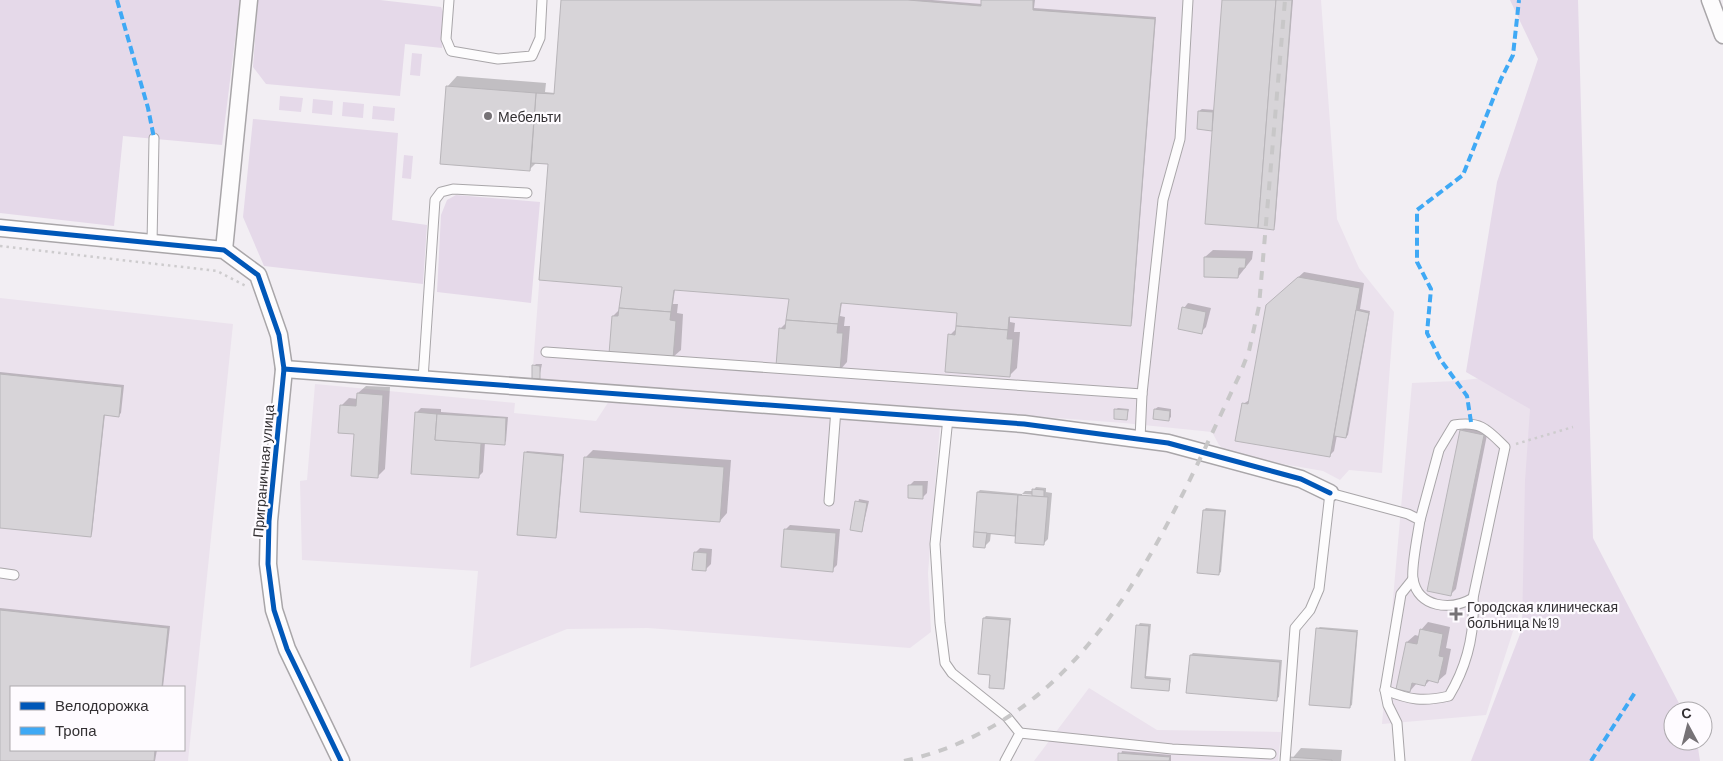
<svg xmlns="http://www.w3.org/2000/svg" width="1723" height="761" font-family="Barlow,sans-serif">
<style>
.built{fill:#ebe2ed;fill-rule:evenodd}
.green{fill:#e5d9e9}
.shadow{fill:#0003;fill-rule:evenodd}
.building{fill:#d7d4d8;stroke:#b8b5b9}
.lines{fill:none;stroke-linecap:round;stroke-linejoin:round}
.service-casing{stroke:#a9a6a9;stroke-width:11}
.minor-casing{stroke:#a9a6a9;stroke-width:19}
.path{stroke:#ceccce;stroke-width:2.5;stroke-dasharray:2.5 4;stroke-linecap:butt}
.service{stroke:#fdfcfd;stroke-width:9}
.minor{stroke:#fdfcfd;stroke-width:16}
.rail{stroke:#c8c7c8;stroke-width:4;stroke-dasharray:9 9;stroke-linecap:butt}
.quiet{stroke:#3fa9f5;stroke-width:4;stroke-dasharray:8 4;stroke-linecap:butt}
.cycleway-casing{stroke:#fefbff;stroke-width:8}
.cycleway{stroke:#0057b8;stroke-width:5}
.poi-dot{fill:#767276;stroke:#fefbff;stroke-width:2}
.labels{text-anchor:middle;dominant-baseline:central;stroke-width:4.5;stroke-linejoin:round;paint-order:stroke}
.poi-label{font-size:14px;fill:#333033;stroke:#fefbff;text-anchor:start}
.street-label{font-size:14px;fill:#333033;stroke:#fefbff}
</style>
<rect width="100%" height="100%" fill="#f2eef3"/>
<g class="built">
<path d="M561 0H1321L1337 219 1359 268 1394 312 1382 473 1349 470 1340 480 1323 471 1231 455 1219 445 1212 432 1124 423 532 379 548 165 531 163 536 93 554 94Z"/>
<path d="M0 298 233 324 188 761H0ZM11 687H184V750H11Z"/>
<path d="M1553 370 1583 414 1486 715 1382 724 1412 383 1456 381Z"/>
<path d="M315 384 515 403 514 413 596 421 609 401 940 426 928 573 931 632 910 648 648 628 567 629 470 668 478 571 302 560 300 481 307 480Z"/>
<path d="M1089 688 1157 730 1281 732 1278 761H1034Z"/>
</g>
<g class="green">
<path d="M0 0H240L222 145 123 136 114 226 0 213Z"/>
<path d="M258 0H380L441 7 445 16 442 48 405 44 400 96 266 84 253 67Z"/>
<path d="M1510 0H1578L1593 538 1683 711H1673V741H1697L1700 761H1471L1522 629 1525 481 1530 409 1466 372 1497 182 1538 59Z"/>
<path d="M412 53 422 54 420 76 410 75Z"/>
<path d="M280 96 303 98 301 112 279 110Z"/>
<path d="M313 99 333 101 332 115 312 113Z"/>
<path d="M343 102 364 104 363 118 342 116Z"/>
<path d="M373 106 395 108 394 121 372 119Z"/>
<path d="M253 119 398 133 392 220 427 225 423 284 264 266 243 217Z"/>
<path d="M404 155 413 156 411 179 402 178Z"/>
<path d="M456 195 540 202 531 303 437 292 441 215 447 200Z"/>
</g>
<g class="shadow">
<path d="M562 0H932L982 4V0H1035L1034 8 1156 17 1132 322 1130 325 1010 316V322L1015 323 1014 332H1020L1017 368 1009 376 950 335 957 328 958 311 842 302 840 316 845 317 844 326H850L847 362 840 370 780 329 787 322 790 298 675 289 673 304H678L677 313 683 314 681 350 673 357 613 316 620 309 623 285 549 163 537 162 529 170 447 87 457 76 546 83 545 92 555 93Z"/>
<path d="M1223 0H1293L1275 226 1273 228 1213 129 1198 128 1199 111 1202 109 1215 110Z"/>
<path d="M1213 250 1253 251 1252 259 1238 277 1205 257Z"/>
<path d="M1304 272 1364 283 1360 309 1370 311 1348 435 1346 437 1337 435 1334 451 1329 456 1243 404 1251 399 1270 303Z"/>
<path d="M1188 303 1211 308 1206 327 1201 332 1184 308Z"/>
<path d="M536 364H542L539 378 534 366Z"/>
<path d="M0 372 124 385 121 413 119 415 105 414 92 534 90 536 0 526Z"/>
<path d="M366 386 390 387 385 469 377 477 341 406 349 398 358 399V393Z"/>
<path d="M1158 407 1171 409V417L1168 420 1155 409Z"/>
<path d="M421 408 441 409V412L508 417 506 441 504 443 485 442 483 472 478 477 416 413Z"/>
<path d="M1118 408 1129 409 1126 419 1115 410Z"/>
<path d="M1466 426 1488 430 1456 589 1451 594 1461 431Z"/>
<path d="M593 450 731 460 727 513 720 521 586 457Z"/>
<path d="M527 451 564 454 557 535 555 537 525 453Z"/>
<path d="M914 481H928L927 493 922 498 909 486Z"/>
<path d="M1036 487 1046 488V492L1052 493 1048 539 1043 544 1017 532 1015 534 991 532 990 541 985 546 978 492 980 490 1022 494 1025 491H1033ZM1022 494 1038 495V498L1022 497Z"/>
<path d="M859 499 869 501 862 531 852 529Z"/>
<path d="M1206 508 1226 510 1221 572 1218 574 1204 510Z"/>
<path d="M790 525 840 529 837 565 832 570 785 530Z"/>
<path d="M700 548 712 549 711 564 706 569 695 553Z"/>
<path d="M0 608 170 626 163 687H11V750H157L155 761H0Z"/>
<path d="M986 616 1011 618 1005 686 1003 688 991 674 984 618Z"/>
<path d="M1428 622 1450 627 1446 648 1451 649 1446 674 1438 681 1430 680 1425 685 1417 683 1410 691 1407 642 1415 635 1419 636 1421 630Z"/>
<path d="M1140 623 1151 624 1146 676 1171 678 1169 690 1132 687 1138 626Z"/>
<path d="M1320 627 1358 630 1352 705 1349 707 1317 629Z"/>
<path d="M1193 653 1282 660 1279 697 1276 699 1188 692 1191 655Z"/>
<path d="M1301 748 1342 750 1341 761H1290Z"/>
<path d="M1122 751 1171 755V761H1119Z"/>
</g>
<g class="building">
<path d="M561 0H908L981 6V0H1033V10L1155 19 1131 326 1009 317 1008 330 956 326 957 313 841 303 838 324 786 320 789 299 674 290 671 312 619 308 622 287 539 280 548 164 531 163 536 93 554 94Z"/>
<path d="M1222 0H1276L1258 228 1205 224Z"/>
<path d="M1276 0H1292L1274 230 1258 228Z"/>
<path d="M446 86 536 93 530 171 440 164Z"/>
<path d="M1198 111 1213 112 1212 131 1197 129Z"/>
<path d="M1204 257 1246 258 1245 268H1239L1238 278 1204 277Z"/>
<path d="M1298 277 1360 288 1330 457 1235 441 1242 403 1248 404 1266 305Z"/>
<path d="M1182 307 1206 312 1202 334 1178 329Z"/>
<path d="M619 308 671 312 670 320 676 321 673 359 609 354 612 316H618Z"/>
<path d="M1356 310 1369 313 1346 438 1334 436Z"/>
<path d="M786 320 838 324 837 333H843L840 371 776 366 779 328 785 329Z"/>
<path d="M956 326 1008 330 1007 339H1013L1010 377 945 372 948 334 955 335Z"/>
<path d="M532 365 540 366V379H532Z"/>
<path d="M0 374 122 387 119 417 104 415 91 537 0 528Z"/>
<path d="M357 393 383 395 378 478 351 476 354 434 338 433 340 405 356 406Z"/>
<path d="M1114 409 1128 410 1127 420 1114 419Z"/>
<path d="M1154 409 1170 411 1169 421 1153 419Z"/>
<path d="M415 412 437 414 435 440 481 443 479 478 411 474Z"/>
<path d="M437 414 506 418 505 445 435 440Z"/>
<path d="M1460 430 1484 435 1451 596 1427 591Z"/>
<path d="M524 452 563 456 556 538 517 535Z"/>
<path d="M584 457 724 467 720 522 580 512Z"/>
<path d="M908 485H923V499L908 498Z"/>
<path d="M1032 489 1044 490V497L1032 496Z"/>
<path d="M977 492 1018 495 1015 536 974 532Z"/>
<path d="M1018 495 1048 497 1044 545 1015 543Z"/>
<path d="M855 501 867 503 862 532 850 530Z"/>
<path d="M1203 510 1225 511 1219 575 1197 573Z"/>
<path d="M784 529 836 533 833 572 781 567Z"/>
<path d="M974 532 987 533 985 548 973 547Z"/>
<path d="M694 552 707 553 706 571 692 570Z"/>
<path d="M0 610 168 628 162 687H11V750H155L154 761H0Z"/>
<path d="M983 618 1010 620 1004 689 989 688 990 675 978 674Z"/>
<path d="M1136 625 1149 626 1145 678 1170 680 1169 691 1131 688Z"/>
<path d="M1316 628 1357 632 1350 708 1309 705Z"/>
<path d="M1420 629 1443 634 1439 656 1444 657 1438 683 1427 680 1425 686 1412 683 1410 692 1396 689 1406 642 1417 644Z"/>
<path d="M1190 655 1280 662 1277 701 1186 693Z"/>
<path d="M1118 753 1170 757 1169 761H1118Z"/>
<path d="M1289 757 1332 760V761H1289Z"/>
</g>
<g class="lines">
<g class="service-casing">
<g id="service">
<path d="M449 0 446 39 451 51 498 59 532 56 540 38 542 0"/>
<path d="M152 243 154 138"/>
<path d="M546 352 1142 394"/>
<path d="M423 379 435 200 441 192 453 189 527 193"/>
<path d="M948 418 935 544 940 623 945 663 952 673 1007 717 1020 733 1005 761"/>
<path d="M1140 439 1142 394 1163 200 1180 139 1188 0"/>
<path d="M829 501 836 409"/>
<path d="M0 573 14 575"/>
<path d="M1385 690C1410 700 1423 702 1449 696 1467 666 1475 632 1473 598L1505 447C1487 429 1481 421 1454 425L1439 450 1420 520"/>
<path d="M1020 733 1172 749 1271 754"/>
<path d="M1285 761 1295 628 1310 610 1319 589 1330 493 1408 514 1420 520C1418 534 1411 567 1413 579 1418 608 1451 611 1473 598"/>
<path d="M1400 761 1397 723 1388 705 1385 690 1401 594 1413 579"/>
</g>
</g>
<g class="minor-casing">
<g id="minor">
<path d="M1710 0 1723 35"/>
<path d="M0 228 224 250 258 275 279 335 284 369 269 521 268 564 274 610 287 649 341 761"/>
<path d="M224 250 249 0"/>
<path d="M284 369 1024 424 1168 443 1301 479 1330 493"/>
</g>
</g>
<g class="path">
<path d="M0 246 217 271 246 286"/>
<path d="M1516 444 1573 427"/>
</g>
<use href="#service" class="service"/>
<use href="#minor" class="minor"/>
<path class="rail" d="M904 761C1093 718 1165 531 1240 374L1249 351 1259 306 1285 0"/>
<g class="quiet">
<path d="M117 0 148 108 154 138"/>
<path d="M1471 422 1467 396 1440 359 1427 333 1431 289 1417 262V210L1463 175 1501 79 1513 55 1519 0"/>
<path d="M1591 761 1636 691"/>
</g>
<g class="cycleway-casing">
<g id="cycleway">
<path d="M0 228 224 250 258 275 279 335 284 369 269 521 268 564 274 610 287 649 341 761"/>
<path d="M284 369 1024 424 1168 443 1301 479 1330 493"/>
</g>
</g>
<use href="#cycleway" class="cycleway"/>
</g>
<g class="poi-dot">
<circle cx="488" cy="116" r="5"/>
<path d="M1453.5 606.5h5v5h5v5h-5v5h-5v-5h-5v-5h5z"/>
</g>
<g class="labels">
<g class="poi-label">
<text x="498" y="116">Мебельти</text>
<text x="1467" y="606">Городская клиническая<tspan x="1467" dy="16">больница №19</tspan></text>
</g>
<g class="street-label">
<text transform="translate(263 471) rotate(-85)">Приграничная улица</text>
</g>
</g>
<rect x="10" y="686" width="175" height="65" fill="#fefbff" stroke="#adaaad"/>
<rect x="20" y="702" width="25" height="8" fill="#0057b8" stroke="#adaaad"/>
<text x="55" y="711" font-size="15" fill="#333033">Велодорожка</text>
<rect x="20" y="727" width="25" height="8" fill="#3fa9f5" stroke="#adaaad"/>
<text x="55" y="736" font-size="15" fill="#333033">Тропа</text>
<g transform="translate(1688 726) rotate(353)"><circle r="24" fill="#fefbff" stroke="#adaaad"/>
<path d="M0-4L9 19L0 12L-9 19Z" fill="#767276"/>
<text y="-8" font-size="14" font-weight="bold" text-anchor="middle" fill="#333033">С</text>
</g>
</svg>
